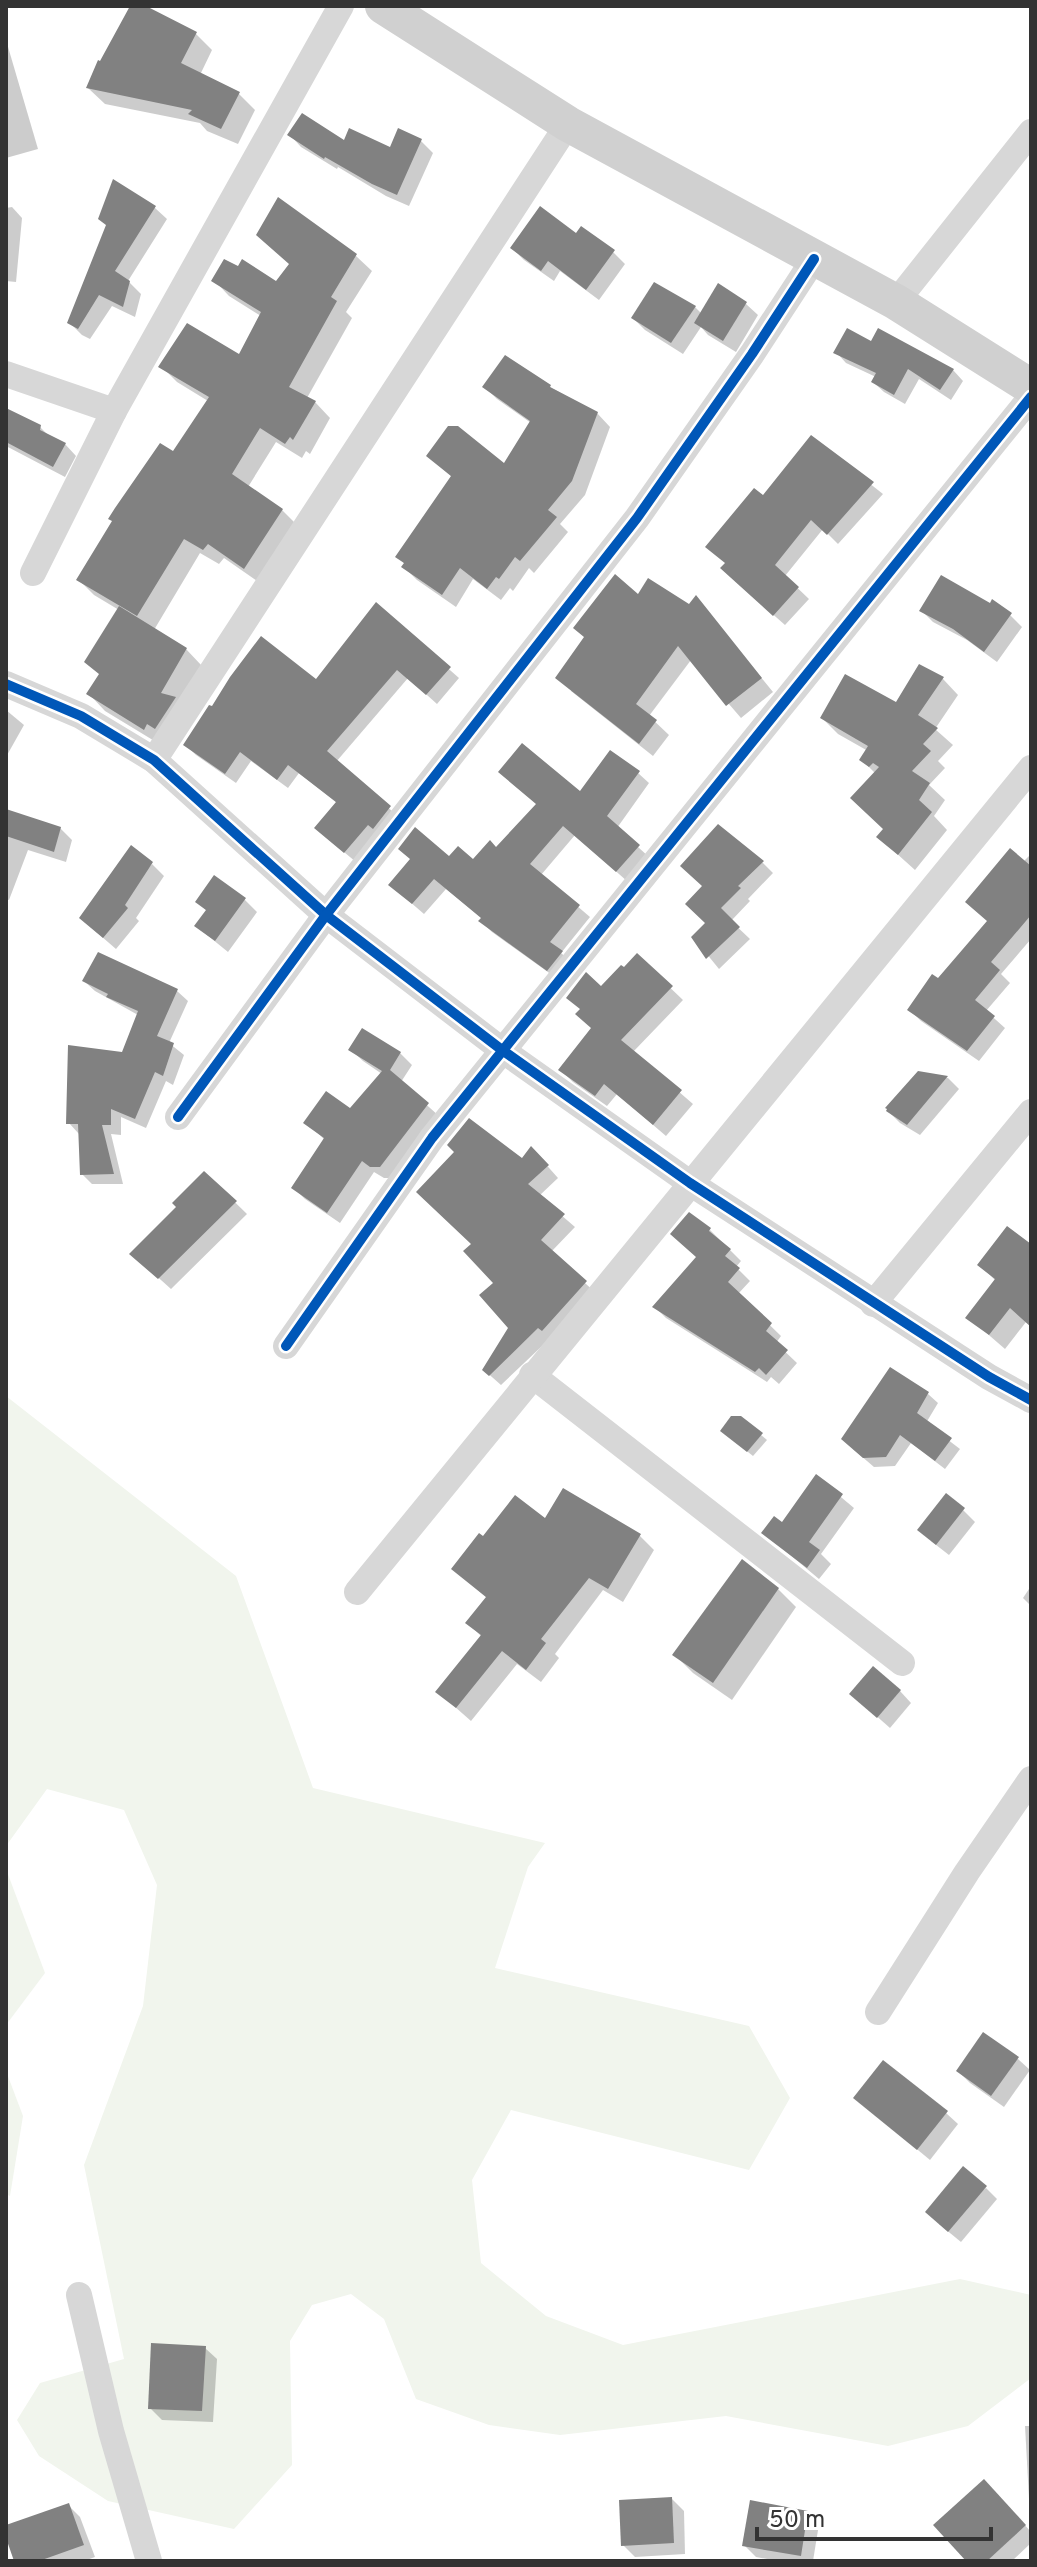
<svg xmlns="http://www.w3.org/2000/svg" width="1037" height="2567" font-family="Overpass,sans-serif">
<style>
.green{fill:#f1f5ed}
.shadow{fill:#0003}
.building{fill:#818181}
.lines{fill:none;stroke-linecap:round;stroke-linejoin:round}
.minor{stroke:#d7d7d7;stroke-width:26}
.secondary{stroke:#d0d0d0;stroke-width:36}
.cycleway-casing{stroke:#fff;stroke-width:15}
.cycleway{stroke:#0057b8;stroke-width:10}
</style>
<rect width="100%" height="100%" fill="#fff"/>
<g class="green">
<path d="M6 1396 236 1576 313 1788 545 1843 528 1867 495 1968 749 2026 790 2098 749 2170 511 2110 472 2180 481 2263 546 2316 623 2345 960 2279 1031 2295V2378L968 2426 888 2446 726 2416 560 2435 489 2425 416 2399 384 2319 351 2294 312 2305 290 2341 292 2465 234 2529 108 2501 39 2456 17 2420 40 2383 124 2359 84 2165 143 2006 157 1885 124 1810 47 1789 6 1846Z"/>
<path d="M6 1869 45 1973 6 2025Z"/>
<path d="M6 2071 23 2116 10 2196 6 2194Z"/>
</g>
<g class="shadow">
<path d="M133 6H141L196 34 212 50 200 75 239 94 255 110 238 144 207 131 200 123 105 104 88 88Z"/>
<path d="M6 40 38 149 6 158Z"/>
<path d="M290 135 391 150 421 141 433 153 409 206 386 196 338 167 337 169 301 147Z"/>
<path d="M114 182 155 208 167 219 128 281 141 294 135 317 112 306 90 339 82 335 70 323 108 226Z"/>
<path d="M12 207 22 218 16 282 6 281V208Z"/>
<path d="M577 236 613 252 625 264 599 300 560 271 554 281 524 260 512 248Z"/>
<path d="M356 256 372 271 346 312 352 318 307 398 315 402 330 418 310 454 306 451 302 458 276 442 248 487 282 510 298 526 260 583 224 558 219 564 200 553 154 630 186 649 202 666 161 745 105 711 89 694 101 675 119 610 94 595 78 579 174 453 208 401 177 382 161 366 240 357 261 316 229 296 214 280 277 284Z"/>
<path d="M746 304 758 315 736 352 708 335 701 327 683 354 645 330 633 318 695 307 702 314Z"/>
<path d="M871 344 953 370 963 381 951 400 919 379 905 404 884 392 873 382 876 377 846 363 836 352Z"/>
<path d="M484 386 550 387 597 413 610 427 585 495 560 524 568 532 534 573 529 568 513 591 510 588 501 600 473 579 456 607 417 580 404 567 406 565 398 557 452 477 428 456 505 466 531 423 497 399Z"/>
<path d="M6 410 40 427 50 437 65 444 76 456 65 477 6 446Z"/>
<path d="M812 438 883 494 838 544 823 529 785 576 809 599 785 625 733 579 764 498Z"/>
<path d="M639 596 689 607 696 598 773 692 741 718 691 660 649 716 669 735 653 756 571 691Z"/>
<path d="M376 605 459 678 437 704 408 678 336 762 400 818 356 862 327 838 337 803 299 773 288 788 251 761 236 783 196 755 186 745 317 681Z"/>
<path d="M921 610 1010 615 1022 627 997 662 967 640 933 622Z"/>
<path d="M920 667 943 679 958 695 935 729 953 745 938 761 945 768 929 785 945 800 934 816 947 830 915 870 895 852 885 829 875 773 862 760 868 751 838 734 822 718 896 705Z"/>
<path d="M6 710 24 725 6 757Z"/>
<path d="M638 773 649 783 617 828 649 857 628 882 575 835 541 875 590 917 561 953 572 963 559 980 492 932 481 921 483 919 446 889 424 914 402 895 449 859 473 862 497 849 580 794Z"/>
<path d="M6 811 60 828 72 840 66 862 28 850 9 900 6 899Z"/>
<path d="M1031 854V939L1001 974 1010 983 986 1011 1005 1028 979 1061 921 1021 910 1010 989 922 1023 862Z"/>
<path d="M762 862 773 873 748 899 750 901 731 921 750 939 719 969 693 937 708 923 704 887Z"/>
<path d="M152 864 164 876 136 918 139 921 116 949 94 930Z"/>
<path d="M214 878 245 900 257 912 228 952 196 926 207 911 197 902Z"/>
<path d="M637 956 683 1000 633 1052 693 1104 666 1136 617 1094 607 1106 573 1082 561 1070 593 1029 602 989Z"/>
<path d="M84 981 177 991 188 1001 169 1043 184 1055 173 1085 166 1081 146 1128 121 1117V1135L111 1134 123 1184H92L82 1174 79 1134 69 1123 124 1054 138 1015 95 991Z"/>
<path d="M351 1050 400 1053 412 1065 401 1082 439 1116 392 1178H384L374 1172 340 1223 305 1199 293 1187 325 1140 306 1122 350 1111 382 1074 363 1061Z"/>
<path d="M918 1073 948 1078 959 1089 920 1135 900 1123 888 1111Z"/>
<path d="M522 1160H542L558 1178 539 1196 575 1227 551 1252 597 1294 501 1385 484 1370 510 1328 496 1283 474 1245Z"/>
<path d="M205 1173 247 1214 171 1289 132 1254 178 1207Z"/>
<path d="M710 1230 741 1261 736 1267 750 1281 738 1294 781 1336 776 1343 797 1363 779 1384 771 1377 767 1382 666 1318 655 1307 698 1257 684 1245Z"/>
<path d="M1031 1246V1326L1026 1322 1005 1349 968 1317 996 1281 980 1265Z"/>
<path d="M928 1394 938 1403 926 1423 960 1449 945 1469 911 1443 895 1466 874 1467 853 1449Z"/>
<path d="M741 1418 767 1440 753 1456 728 1436Z"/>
<path d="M817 1477 854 1508 821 1554 831 1564 819 1579 764 1533 782 1525Z"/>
<path d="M564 1491 640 1536 654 1550 623 1602 603 1590 555 1654 559 1658 541 1682 517 1664 471 1721 438 1692 482 1637 468 1623 487 1598 453 1569 484 1539 545 1521Z"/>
<path d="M963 1510 975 1522 949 1555 931 1541Z"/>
<path d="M743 1562 778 1589 796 1607 732 1700 693 1673 675 1655Z"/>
<path d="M1031 1586V1606L1023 1598Z"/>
<path d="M900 1691 911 1703 890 1728 864 1705Z"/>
<path d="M984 2035 1018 2059 1030 2070 1004 2107 970 2083 958 2071Z"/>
<path d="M855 2098 946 2113 958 2124 930 2160Z"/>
<path d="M986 2188 997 2199 961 2242 939 2224Z"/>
<path d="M205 2348 217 2359 213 2422 162 2420 150 2408Z"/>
<path d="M1025 2426H1031V2518L1030 2517Z"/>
<path d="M996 2493 1031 2532V2543L1012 2561H968Z"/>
<path d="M672 2499 684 2511 685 2554 635 2557 623 2545Z"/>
<path d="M68 2505 80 2517 95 2557 84 2561H16L6 2528Z"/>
<path d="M808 2513 819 2524 813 2561H778L756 2557 744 2545Z"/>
</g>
<g class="building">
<path d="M130 6H146L197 32 181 63 240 92 221 129 188 114 192 110 86 88 98 60 100 61Z"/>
<path d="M302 113 344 140 349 128 390 147 398 128 422 139 397 195 372 184 325 157 324 159 287 135Z"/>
<path d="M113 179 156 206 115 271 130 281 123 307 99 295 78 329 67 323 106 225 98 219Z"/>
<path d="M278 197 357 254 331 297 337 301 289 387 316 401 293 440 290 437 285 444 260 428 232 474 283 509 244 569 208 544 203 550 184 539 137 616 76 580 112 521 108 519 115 508 160 443 173 451 209 397 158 367 187 323 239 354 261 312 211 281 224 259 238 266 242 259 276 281 289 264 256 235Z"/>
<path d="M540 206 576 233 581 226 615 250 586 290 548 261 541 271 510 248Z"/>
<path d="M654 282 696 306 671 343 631 318Z"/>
<path d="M718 283 747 302 723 341 694 323Z"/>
<path d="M847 328 871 341 878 328 954 369 940 390 908 369 894 395 871 382 876 373 833 353Z"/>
<path d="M505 355 551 385 550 387 598 412 572 481 548 510 557 517 520 561 515 557 499 579 496 577 487 589 460 568 442 595 401 567 404 563 395 557 451 476 426 456 448 426H458L504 463 530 421 482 387Z"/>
<path d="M6 408 41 425 40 430 66 443 53 467 6 442Z"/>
<path d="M811 435 874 482 827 535 811 520 775 565 799 587 773 616 720 568 725 563 705 547 754 488 763 495Z"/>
<path d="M615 574 638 594 648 578 689 604 696 595 762 678 726 706 678 646 636 704 657 720 639 744 555 678 584 637 573 628Z"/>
<path d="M941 575 990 603 992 599 1012 613 984 652 953 629 919 611Z"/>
<path d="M376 602 451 667 426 695 397 670 327 751 391 806 373 829 368 825 344 853 314 828 336 802 288 765 277 780 240 752 225 774 183 745 209 705 212 706 230 677 261 636 316 679Z"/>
<path d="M119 606 187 648 161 693 176 697 155 729 147 724 144 730 86 694 99 674 84 662Z"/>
<path d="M919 664 944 677 918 715 938 728 923 744 931 751 912 771 930 783 919 800 932 812 898 855 876 837 883 829 850 798 879 767 873 763 869 767 859 760 868 746 820 718 845 674 896 702Z"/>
<path d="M522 743 580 791 610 750 640 771 607 816 640 845 616 872 563 826 530 864 580 905 550 942 563 951 547 971 478 921 481 918 434 879 412 904 388 885 410 859 398 849 415 827 449 856 458 846 473 859 490 840 496 847 536 804 498 772Z"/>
<path d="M6 809 61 827 54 852 6 836Z"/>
<path d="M718 824 764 861 738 886 741 888 721 908 740 927 706 959 691 937 705 923 685 904 702 886 680 866Z"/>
<path d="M131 845 153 862 125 905 128 908 103 938 79 918Z"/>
<path d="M1010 848 1031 866V915L991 962 1000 970 975 1000 995 1016 967 1051 907 1010 932 974 938 978 987 921 965 902Z"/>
<path d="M214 875 246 898 215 941 194 926 206 910 195 902Z"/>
<path d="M98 952 178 989 157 1036 174 1043 163 1076 155 1072 135 1119 111 1109V1125H102L114 1174 80 1175 78 1124H66L68 1045 122 1052 138 1011 106 997 108 994 82 981Z"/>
<path d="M637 953 673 986 621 1040 682 1090 653 1125 604 1084 595 1096 558 1070 591 1028 575 1014 580 1009 566 998 586 972 601 986 621 965 624 967Z"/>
<path d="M362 1028 401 1052 390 1070 429 1103 380 1167H370L362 1161 327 1213 291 1188 324 1138 303 1123 326 1091 350 1108 382 1071 348 1050Z"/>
<path d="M918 1071 948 1076 907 1125 886 1111 887 1109 885 1108Z"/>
<path d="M469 1118 522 1158 531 1146 549 1165 528 1184 565 1214 541 1240 587 1281 542 1331 538 1328 489 1376 482 1370 508 1328 479 1295 493 1283 463 1251 471 1244 416 1192 454 1152 447 1145Z"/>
<path d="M204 1171 237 1201 158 1279 129 1254 176 1207 172 1203Z"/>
<path d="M689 1212 711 1228 709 1231 731 1249 725 1256 740 1268 728 1282 772 1323 766 1331 788 1350 766 1375 759 1368 755 1372 652 1307 696 1257 670 1234Z"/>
<path d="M1007 1226 1031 1244V1327L1010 1308 989 1335 965 1318 995 1279 977 1265Z"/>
<path d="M890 1367 929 1392 917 1413 952 1438 935 1461 900 1435 886 1457 863 1458 841 1439Z"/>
<path d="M731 1416H741L763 1433 747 1452 720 1431Z"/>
<path d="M816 1474 843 1494 809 1542 820 1550 807 1568 761 1533 774 1516 782 1522Z"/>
<path d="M563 1488 641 1534 608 1589 589 1578 541 1639 546 1643 526 1670 502 1651 456 1708 435 1692 481 1635 465 1623 486 1597 451 1569 479 1533 483 1536 515 1495 545 1518Z"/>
<path d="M946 1493 965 1508 936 1545 917 1530Z"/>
<path d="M742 1559 779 1588 713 1683 672 1655Z"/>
<path d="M873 1666 901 1690 877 1718 849 1694Z"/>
<path d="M983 2032 1019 2057 991 2096 956 2071Z"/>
<path d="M883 2060 948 2111 917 2150 853 2098Z"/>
<path d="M963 2166 987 2186 948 2232 925 2212Z"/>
<path d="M151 2343 206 2346 202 2411 148 2409Z"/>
<path d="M984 2479 1026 2525 987 2561H966L933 2525Z"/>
<path d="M672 2497 674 2543 621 2546 619 2500Z"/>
<path d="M750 2500 808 2511 801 2556 742 2546Z"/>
<path d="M69 2503 84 2545 39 2561H14L6 2538V2525Z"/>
</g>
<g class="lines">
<g class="minor">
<path d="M896 302 1031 132"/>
<path d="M6 374 114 411"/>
<path d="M33 573 114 411 341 6"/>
<path d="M6 684 81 716 154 760 326 915 502 1050 690 1183 989 1377 1031 1400"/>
<path d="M154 760 568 124"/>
<path d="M178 1117 326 915 637 518 752 354 814 259"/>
<path d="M873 1304 1031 1112"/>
<path d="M286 1346 432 1138 1031 397"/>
<path d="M532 1375 902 1663"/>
<path d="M357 1592 1031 768"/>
<path d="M878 2012 967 1872 1031 1779"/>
<path d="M79 2295 111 2431 149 2561"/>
</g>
<path class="secondary" d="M383 6 568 124 896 302 1031 387"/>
<g class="cycleway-casing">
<g id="cycleway">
<path d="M6 684 81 716 154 760 326 915 502 1050 690 1183 989 1377 1031 1400"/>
<path d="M178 1117 326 915 637 518 752 354 814 259"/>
<path d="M286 1346 432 1138 1031 397"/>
</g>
</g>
<use href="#cycleway" class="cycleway"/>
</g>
<rect width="1037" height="2567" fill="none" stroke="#333333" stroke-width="16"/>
<path d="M757 2527v12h234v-12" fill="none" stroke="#333333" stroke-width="4"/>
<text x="769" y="2527" font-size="24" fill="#333333" stroke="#ffffff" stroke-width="6" paint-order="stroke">50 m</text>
</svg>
